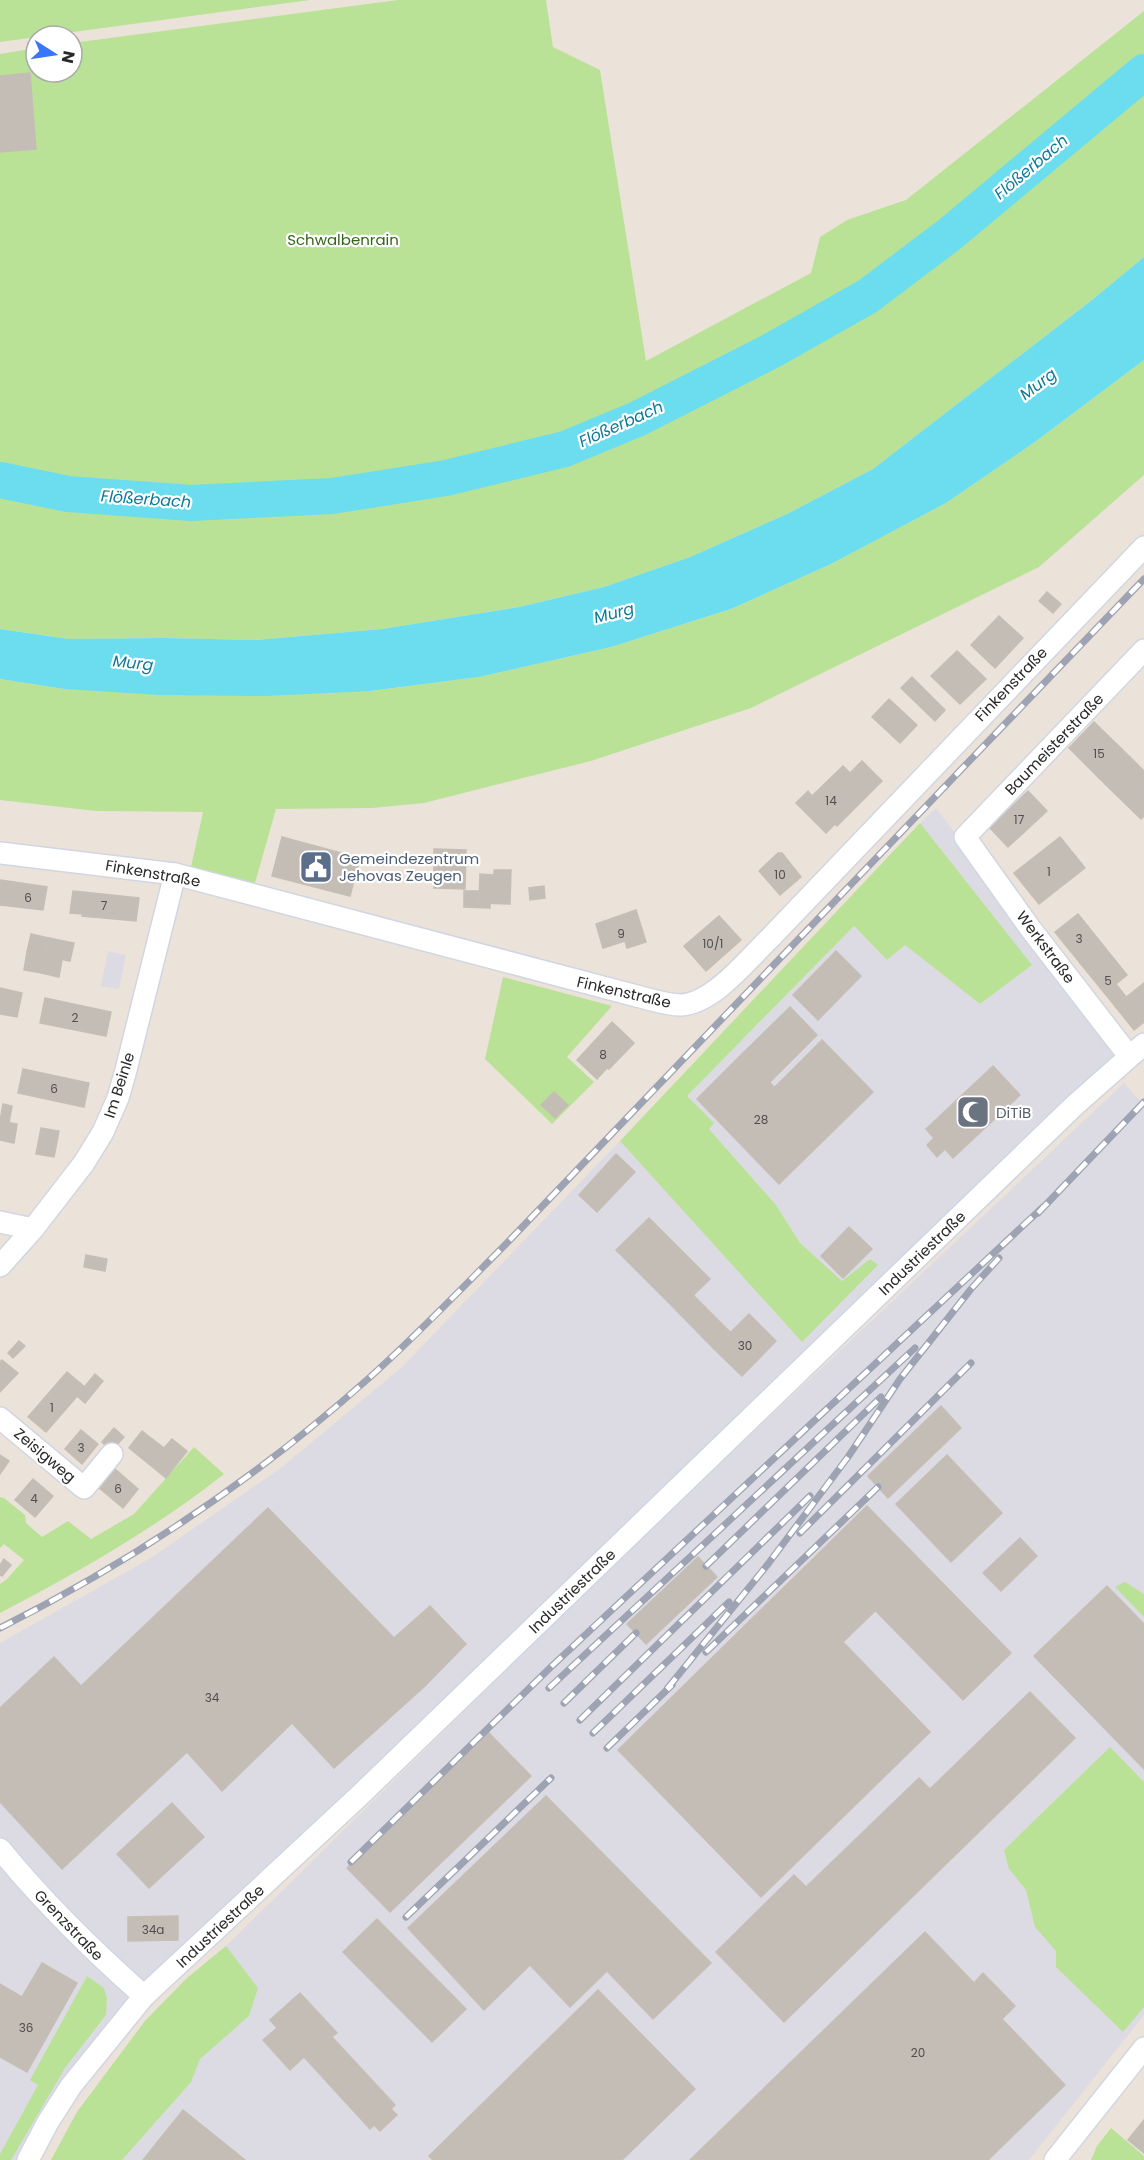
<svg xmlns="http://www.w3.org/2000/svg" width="1144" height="2160" font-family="Poppins,sans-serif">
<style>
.industrial{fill:#dcdbe3}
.green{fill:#bae296}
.water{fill:#6cddee}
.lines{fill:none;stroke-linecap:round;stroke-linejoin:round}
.river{stroke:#6cddee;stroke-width:36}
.building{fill:#c4bdb6;stroke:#c6beb4;stroke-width:1.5}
.minor-casing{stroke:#d0d6e2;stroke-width:24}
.minor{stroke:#fff;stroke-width:21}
.rail-casing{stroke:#9da3b3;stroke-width:7}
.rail{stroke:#fff;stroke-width:4.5;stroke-dasharray:14;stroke-linecap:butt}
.labels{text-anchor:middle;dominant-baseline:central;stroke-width:4.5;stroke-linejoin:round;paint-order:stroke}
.number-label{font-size:12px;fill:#504e4c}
.park-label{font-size:15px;fill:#336519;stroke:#fff}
.street-label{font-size:15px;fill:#292929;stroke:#fff}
.service-label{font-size:15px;fill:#4e5e75;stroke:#fff;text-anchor:start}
.worship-label{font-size:15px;fill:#5b616d;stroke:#fff;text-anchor:start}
.water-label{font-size:16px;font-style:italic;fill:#0d7b98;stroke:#fff}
</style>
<rect width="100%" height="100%" fill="#ebe2da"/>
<g class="industrial">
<path d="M936 808 1124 1055 144 1988 21 2160H0V1643L151 1558 282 1467 401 1368 620 1141 802 1341 870 1259 842 1282 800 1243 776 1205 709 1129 713 1123 687 1096 854 926 887 960 905 945 980 1004 1031 965 920 823Z"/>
<path d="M108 951 126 955 119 989 101 986Z"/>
<path d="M1124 1083 1144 1105V2015L1029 2160H51L77 2112 145 2021 187 1978 226 1946 618 1560Z"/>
</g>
<g class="green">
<path d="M0 0H310L0 42Z"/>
<path d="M398 0H546L553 47 600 70 646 361 811 273 820 237 847 220 906 200 1144 11V257L1092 300 873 469 787 514 690 557 604 587 519 607 382 629 256 640 164 638 69 639 0 629V487L67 501 189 509 329 502 445 484 565 456 613 438 764 362 602 428 444 472 328 486 191 494 69 487 0 474V54L36 48V72H72V43Z"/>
<path d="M1144 360V475L1039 567 751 708 591 761 424 803 372 808 276 809 255 883 191 867 203 812 96 811 0 800V679L64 689 370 691 479 677 611 647 731 609 831 564 946 503 1035 442Z"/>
<path d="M920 823 1032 965 980 1004 905 945 887 960 854 926 687 1096 714 1123 709 1129 776 1205 800 1243 842 1281 870 1259 878 1265 802 1342 620 1141Z"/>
<path d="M503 977 612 1006 567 1057 594 1082 552 1124 485 1059Z"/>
<path d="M194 1447 224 1474C154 1529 79 1572 0 1613V1584L7 1579 24 1560 4 1544 0 1548V1497L4 1498 25 1515 26 1523 42 1537 68 1521 91 1539 134 1514Z"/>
<path d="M1125 1582 1144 1594V1617L1115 1587Z"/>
<path d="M1110 1747 1144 1782V2007L1123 2032 1056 1967V1951L1035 1927 1026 1890 1009 1869 1004 1850Z"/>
<path d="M226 1946 258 1988 249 2016 200 2059 191 2082 122 2160H51L77 2112 145 2021 187 1978Z"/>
<path d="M87 1976 104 1988 107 1998 106 2015 65 2068 11 2160H0V2154L38 2085 30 2080Z"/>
<path d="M1111 2128 1144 2156V2160H1091L1097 2146Z"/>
</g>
<path class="water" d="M1144 257V360L1035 442 946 503 831 564 731 609 611 647 479 677 370 691 266 696 160 695 64 689 0 679V629L69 639 164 638 256 640 382 629 519 607 604 587 690 557 787 514 873 469 1092 300Z"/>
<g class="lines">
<path class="river" d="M0 480 68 494 191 503 332 496 446 478 565 449 637 419 771 351 868 296 950 234 1144 72"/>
</g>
<g class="building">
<path d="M30 73 36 149 0 152V76Z"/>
<path d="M1047 592 1061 604 1053 613 1039 601Z"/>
<path d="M999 616 1023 638 995 668 971 645Z"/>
<path d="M957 651 986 679 960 704 931 676Z"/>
<path d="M912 677 945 710 935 721 901 688Z"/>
<path d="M889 699 917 725 900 743 872 717Z"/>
<path d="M1094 722 1130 757 1105 784 1069 748Z"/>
<path d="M1130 757 1144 771V816L1141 819 1105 784Z"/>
<path d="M862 761 882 781 837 826 835 824 826 833 796 803 808 791 812 796 843 766 850 773Z"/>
<path d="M1028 791 1047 811 1008 847 990 828Z"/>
<path d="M282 837 360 858 350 896 272 876Z"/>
<path d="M1060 837 1085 868 1039 904 1014 873Z"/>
<path d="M434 849 466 850 465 889 434 888Z"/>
<path d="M778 853H782L801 877 780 895 759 871Z"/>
<path d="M494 870H511L510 904 479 903 480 874 494 875Z"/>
<path d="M0 880 14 882 10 906 0 905Z"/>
<path d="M14 882 47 887 43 910 10 906Z"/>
<path d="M544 886 545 898 530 900 529 888Z"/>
<path d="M73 891 139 898 136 921 82 916 83 914 70 913Z"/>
<path d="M464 891H479V903L490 904V908L464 907Z"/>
<path d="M636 910 646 942 627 948 625 941 603 948 596 924Z"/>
<path d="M1078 914 1102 944 1080 963 1055 932Z"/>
<path d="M719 916 741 940 706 971 684 946Z"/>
<path d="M31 934 49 938 45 956 27 952Z"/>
<path d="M49 938 74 943 70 961 45 956Z"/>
<path d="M1102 944 1127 975 1116 984 1126 997 1115 1006 1080 963Z"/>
<path d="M836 951 861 976 818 1020 793 995Z"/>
<path d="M27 952 45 956 41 973 24 970Z"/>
<path d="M45 956 62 960 59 977 41 973Z"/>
<path d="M1144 983V1022L1134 1030 1115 1006Z"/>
<path d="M0 988 22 993 17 1017 0 1014Z"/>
<path d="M45 998 111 1012 106 1036 40 1023Z"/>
<path d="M790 1007 817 1035 770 1082 742 1054Z"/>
<path d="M612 1022 634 1043 609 1069 607 1068 597 1079 577 1060Z"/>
<path d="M822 1040 873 1092 825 1139 774 1088Z"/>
<path d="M742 1054 825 1139 779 1184 697 1099Z"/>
<path d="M993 1066 1020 1095 953 1158 945 1149 937 1157 927 1145 934 1138 926 1129Z"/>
<path d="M23 1069 89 1083 84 1107 18 1093Z"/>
<path d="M554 1092 568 1105 555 1118 541 1105Z"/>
<path d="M3 1104 12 1106 9 1123 0 1121Z"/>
<path d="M0 1121 17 1124 14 1143 0 1140Z"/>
<path d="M41 1128 59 1131 54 1157 36 1154Z"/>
<path d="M616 1154 635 1172 597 1212 579 1195Z"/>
<path d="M649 1218 710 1279 677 1311 616 1250Z"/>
<path d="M849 1227 872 1249 843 1278 821 1256Z"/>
<path d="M86 1255 107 1259 105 1271 84 1267Z"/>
<path d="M693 1295 730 1332 714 1349 677 1311Z"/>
<path d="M749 1314 776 1341 742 1376 714 1349Z"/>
<path d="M19 1341 25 1346 13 1358 8 1353Z"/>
<path d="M2 1360 18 1373 0 1392V1362Z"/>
<path d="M67 1372 85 1387 46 1432 28 1417Z"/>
<path d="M95 1374 103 1381 85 1403 77 1396Z"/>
<path d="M941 1406 961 1428 888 1498 868 1476Z"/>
<path d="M114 1428 124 1437 111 1451 102 1442Z"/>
<path d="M81 1430 98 1444 82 1464 65 1449Z"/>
<path d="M142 1431 164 1448 172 1439 187 1451 166 1478 129 1448Z"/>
<path d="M0 1455 9 1461 0 1474Z"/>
<path d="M947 1455 1002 1513 951 1562 896 1504Z"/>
<path d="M114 1468 138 1489 123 1508 98 1487Z"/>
<path d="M33 1479 53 1496 35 1517 15 1500Z"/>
<path d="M867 1506 1011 1653 963 1700 819 1553Z"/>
<path d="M268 1508 394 1638 430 1606 466 1644 425 1686 334 1768 292 1723 222 1791 187 1752 62 1869 0 1802V1708L54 1657 81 1686Z"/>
<path d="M1020 1538 1037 1556 1001 1591 983 1573Z"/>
<path d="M819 1553 876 1610 843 1642 930 1732 761 1897 618 1750Z"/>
<path d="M698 1557 717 1577 646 1644 627 1624Z"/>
<path d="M4 1559 11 1565 2 1576 0 1575V1565Z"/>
<path d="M1107 1586 1144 1624V1769L1034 1656Z"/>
<path d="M1030 1692 1075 1738 784 2022 716 1952 794 1875 806 1887 919 1778 930 1789Z"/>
<path d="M488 1732 531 1776 390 1912 347 1868Z"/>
<path d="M546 1796 711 1963 653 2019 607 1971 570 2007 530 1965 484 2010 408 1928Z"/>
<path d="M172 1803 204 1837 149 1888 117 1854Z"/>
<path d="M178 1916V1940L128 1941V1917Z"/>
<path d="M377 1919 466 2009 432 2042 343 1952Z"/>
<path d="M925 1932 974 1983 983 1973 1015 2006 1002 2019 1065 2085 988 2160H822L758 2094Z"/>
<path d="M42 1963 77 1983 27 2072 0 2057V1984L22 1997Z"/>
<path d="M598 1990 695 2089 622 2160H433L429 2156Z"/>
<path d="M300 1993 337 2033 332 2037 395 2105 391 2109 397 2115 380 2131 374 2125 370 2129 304 2057 290 2070 263 2040 277 2028 270 2020Z"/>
<path d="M758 2094 822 2160H755L724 2127Z"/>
<path d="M183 2110 245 2160H143Z"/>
<path d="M1144 2120V2153L1128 2140Z"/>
<path d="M724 2127 755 2160H690Z"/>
</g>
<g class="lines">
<g class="minor-casing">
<g id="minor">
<path d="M0 853 175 874 648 999C659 1002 670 1005 681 1005 714 1003 748 959 771 937L1144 547"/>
<path d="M1129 1056 1030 928 965 837 1144 650"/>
<path d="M0 1222 33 1229"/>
<path d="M0 1266 33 1229 84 1163 103 1132 118 1098 126 1070 175 874"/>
<path d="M0 1418 84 1488 112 1454"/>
<path d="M0 1849C44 1903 92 1950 144 1996"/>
<path d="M28 2160 48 2122 71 2086 144 1996 358 1797 1075 1105 1144 1044"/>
<path d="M1055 2160 1144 2048"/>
</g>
</g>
<use href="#minor" class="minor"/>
<g class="rail-casing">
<g id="rail">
<path d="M1038 1213 1144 1102"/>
<path d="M800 1533 971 1363"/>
<path d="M706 1566 881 1397"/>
<path d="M0 1628C133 1561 258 1477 369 1378 417 1335 461 1289 506 1244L1144 579"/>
<path d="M706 1652 878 1487"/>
<path d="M549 1688 915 1348"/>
<path d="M667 1689 768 1564 848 1457 900 1379 971 1289 999 1258"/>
<path d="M564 1703 636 1633"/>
<path d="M580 1720 810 1496"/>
<path d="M593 1733 729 1602"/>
<path d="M607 1748 672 1685"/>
<path d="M351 1862 553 1665 1043 1207"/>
<path d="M406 1917 551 1778"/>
</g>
</g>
<use href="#rail" class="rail"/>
</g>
<defs>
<g id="civic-square" transform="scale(1.725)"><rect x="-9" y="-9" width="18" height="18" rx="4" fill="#5c6f8a" stroke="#fff"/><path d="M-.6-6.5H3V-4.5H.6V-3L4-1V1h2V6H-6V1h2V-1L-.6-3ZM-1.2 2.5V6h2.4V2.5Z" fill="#fff"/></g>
<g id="mosque-square" transform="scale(1.725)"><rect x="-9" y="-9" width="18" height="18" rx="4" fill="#6b7280" stroke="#fff"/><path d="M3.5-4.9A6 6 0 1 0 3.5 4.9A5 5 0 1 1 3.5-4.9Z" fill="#fff"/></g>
</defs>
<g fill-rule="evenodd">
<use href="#civic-square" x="316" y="867"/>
<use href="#mosque-square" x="973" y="1112"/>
</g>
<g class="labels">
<g class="number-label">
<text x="1099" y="753">15</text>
<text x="831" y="800">14</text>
<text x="1019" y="819">17</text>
<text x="1049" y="871">1</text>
<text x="780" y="874">10</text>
<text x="28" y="897">6</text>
<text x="104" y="905">7</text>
<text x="621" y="933">9</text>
<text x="1079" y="938">3</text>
<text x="713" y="943">10/1</text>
<text x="1108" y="980">5</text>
<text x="75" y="1017">2</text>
<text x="603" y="1054">8</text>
<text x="54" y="1088">6</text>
<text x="761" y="1119">28</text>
<text x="745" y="1345">30</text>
<text x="52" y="1407">1</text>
<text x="81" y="1447">3</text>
<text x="118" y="1488">6</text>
<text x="34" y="1498">4</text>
<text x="212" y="1697">34</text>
<text x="153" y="1929">34a</text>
<text x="26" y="2027">36</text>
<text x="918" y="2052">20</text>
</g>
<g class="park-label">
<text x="343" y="239">Schwalbenrain</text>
</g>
<g class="street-label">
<text transform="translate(1011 684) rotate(-46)">Finkenstraße</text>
<text transform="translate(1054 744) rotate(-46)">Baumeisterstraße</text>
<text transform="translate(153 873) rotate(10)">Finkenstraße</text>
<text transform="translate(1046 947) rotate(53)">Werkstraße</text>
<text transform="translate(624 992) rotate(13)">Finkenstraße</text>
<text transform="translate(119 1085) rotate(-72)">Im Beinle</text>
<text transform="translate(922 1253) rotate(-44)">Industriestraße</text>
<text transform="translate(45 1455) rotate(40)">Zeisigweg</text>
<text transform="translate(572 1591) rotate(-44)">Industriestraße</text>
<text transform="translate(69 1925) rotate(46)">Grenzstraße</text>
<text transform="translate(220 1926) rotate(-43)">Industriestraße</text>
</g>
<g class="service-label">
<text x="339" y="858">Gemeindezentrum<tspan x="339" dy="17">Jehovas Zeugen</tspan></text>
</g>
<g class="worship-label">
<text x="996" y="1112">DiTiB</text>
</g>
<g class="water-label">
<text transform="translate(1031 167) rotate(-40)">Flößerbach</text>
<text transform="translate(1038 384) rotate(-37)">Murg</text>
<text transform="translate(621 424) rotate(-24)">Flößerbach</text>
<text transform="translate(146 499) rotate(4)">Flößerbach</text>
<text transform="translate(614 613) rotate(-14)">Murg</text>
<text transform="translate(133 663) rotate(6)">Murg</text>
</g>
</g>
<g transform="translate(54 54) rotate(102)"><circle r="28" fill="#ffffff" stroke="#a9a9a9" stroke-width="1.5"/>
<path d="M0-4.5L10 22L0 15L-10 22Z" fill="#3976fa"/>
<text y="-9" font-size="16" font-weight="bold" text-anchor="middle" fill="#292929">N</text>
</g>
</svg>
